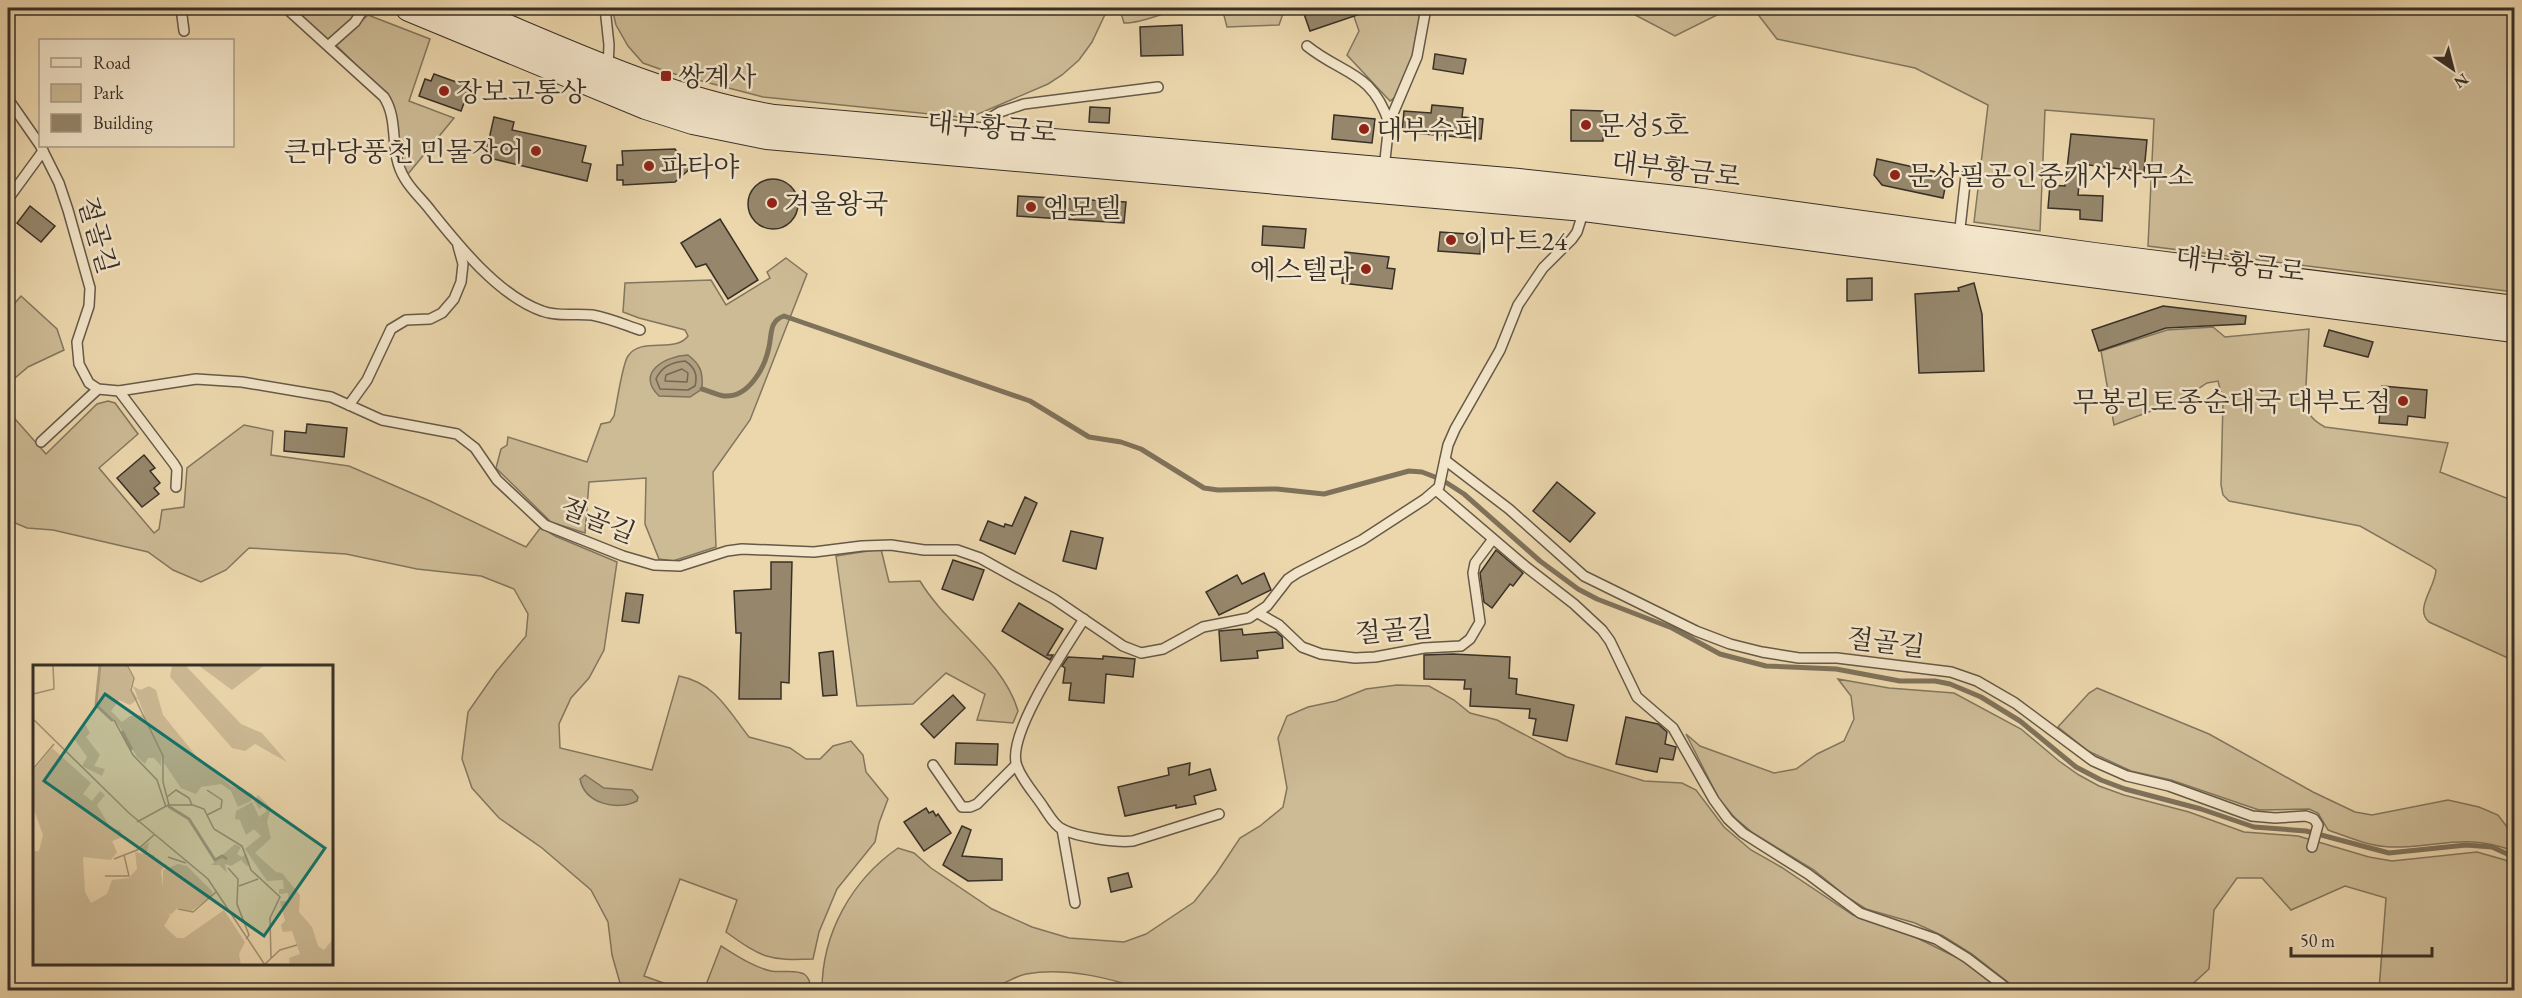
<svg xmlns="http://www.w3.org/2000/svg" width="2522" height="998" font-family="'EB Garamond','Noto Serif KR',serif">
<style>
.green{fill:#cdbb96;stroke:#82765e;stroke-width:1.5}
.water{fill:#af9e7f;stroke:#7f725b;stroke-width:1.5}
.lines{fill:none;stroke-linecap:round;stroke-linejoin:round}
.shore{stroke:#746752;stroke-width:1.5}
.stream{stroke:#7f725b;stroke-width:5}
.building{fill:#96876c;stroke:#383026;stroke-width:1.5}
.lane-casing{stroke:#655a48;stroke-width:12}
.secondary-casing{stroke:#383026;stroke-width:28}
.lane{stroke:#f3e5ca;stroke-width:9}
.secondary{stroke:#f3e5ca;stroke-width:26}
.poi-dot{fill:#8f2418;stroke:#f3e5ca;stroke-width:2}
.labels{text-anchor:middle;dominant-baseline:central;stroke-width:5;stroke-linejoin:round;paint-order:stroke}
.poi-label{font-size:27px;fill:#383026;stroke:#f3e5ca;text-anchor:start}
.street-label{font-size:27px;fill:#383026;stroke:#f3e5ca}
.inset-river{fill:none;stroke:#af9e7f;stroke-width:3}
.inset-road{fill:none;stroke:#a49477;stroke-width:1.5}
.view{fill:#0f766e;fill-opacity:0.15;stroke:#0f766e;stroke-width:3}
.inset-edge{fill:none;stroke:#383026;stroke-width:3}
</style>
<rect width="100%" height="100%" fill="#ecd7ad"/>
<filter id="stains"><feTurbulence type="fractalNoise" baseFrequency=".00333" numOctaves="4"/><feColorMatrix values="0 0 0 0 .2 0 0 0 0 .09 0 0 0 0 .02 0 0 0 .5 -.17"/></filter>
<radialGradient id="worn" r=".72"><stop offset=".6" stop-color="#630" stop-opacity="0"/><stop offset="1" stop-color="#630" stop-opacity=".3"/></radialGradient>
<g class="green">
<path d="M291 8H353L358 9 350 21 328 40Z"/>
<path d="M612 8H1108L1092 42 1079 60 1062 75 1048 84 969 118 763 97 671 73 643 63 628 46 616 25Z"/>
<path d="M1124 8H1183C1165 12 1140 24 1124 23L1121 13Z"/>
<path d="M1222 8H1285L1279 25 1227 27Z"/>
<path d="M1351 8H1410L1420 14C1417 34 1409 91 1390 101L1347 55 1359 31Z"/>
<path d="M1622 8H1731L1675 36Z"/>
<path d="M1753 8H2514V292L2148 246 2154 119 2045 110 2040 231 1974 222 1988 105 1915 68 1777 39Z"/>
<path d="M368 15 430 39 409 101 454 118 408 174C393 151 401 124 390 99L336 45Z"/>
<path d="M786 258 807 274 750 420 713 472 716 547 673 561 659 559 645 524 646 478 589 482 585 533 551 522 496 468 501 449 507 445 508 437 587 462 601 424 610 422 614 416C617 403 622 365 628 356 641 336 675 354 688 336L685 330 639 318 623 312 625 283 711 280 726 305 770 278 767 272Z"/>
<path d="M21 296 57 329 64 350 28 367 8 384V297L14 304Z"/>
<path d="M2213 327 2225 337 2309 329 2305 404C2309 416 2314 421 2325 427L2448 443 2440 472 2514 501V659H2510L2429 622C2414 609 2435 588 2436 570L2431 566 2360 526 2229 501 2223 495 2221 485 2223 400 2218 381 2207 383 2183 399 2114 425 2101 351 2167 330Z"/>
<path d="M108 401 115 403 138 434 99 468 154 533 159 529 162 510 184 507 187 468 244 425 273 431 271 455 349 466 430 501 526 547 541 527 555 536 617 562 604 650 589 678 571 698 559 724 560 748 652 770 679 676C715 683 728 710 749 737L790 748 806 759H820L833 746 851 741 863 755 866 772 888 799 879 823 875 842 837 889 819 932 813 959C769 961 762 958 726 932L737 900 680 879 644 976 683 990H622L612 955 608 922 591 890 542 848 499 818 472 788 462 759 468 712 496 672 526 636 528 614 514 589 481 576 417 569 346 554 249 548 226 570 201 582 173 570 148 552 53 530 27 528 8 520V411L46 454 97 404Z"/>
<path d="M881 549 889 582 920 581C946 625 1004 661 1018 711L1013 723 977 720 985 694 946 673 913 704 857 706 836 556Z"/>
<path d="M1838 679 1889 688 1954 693 2021 729 2059 761 2079 775 2099 786 2124 795 2189 812 2244 832 2298 836 2369 857 2392 861 2477 852 2505 860 2514 867V990H2379L2386 898 2345 886 2291 910 2262 878H2237L2214 910 2209 969 2186 990H2018L1972 954 1943 936 1915 923 1866 909 1847 897 1814 870 1753 833 1735 818 1719 799 1686 734 1700 746 1774 773 1796 769 1817 754 1844 741 1854 719 1851 696Z"/>
<path d="M1397 685 1429 686 1454 700 1470 713 1497 720 1567 757 1644 781 1682 783 1696 790 1724 827 1751 850 1781 867 1853 915 1909 934 1962 960 2002 990H1147C1107 978 1068 967 1026 974 1012 977 1002 987 987 988 932 992 877 990 822 990 822 933 852 880 898 848L914 853 931 868 992 909 1032 927 1069 938 1124 942 1146 934 1194 902 1216 874 1240 838 1260 826 1283 807 1287 788 1278 738 1287 716 1308 707 1336 701 1366 689Z"/>
<path d="M2097 688 2209 734 2313 792 2355 812 2372 815 2448 800 2479 807 2498 815 2511 832 2513 851C2464 832 2438 848 2390 847 2368 846 2348 837 2328 830L2318 813 2309 809 2259 810 2171 780 2131 771 2088 751 2058 727 2089 693Z"/>
<path d="M721 946C736 955 753 967 771 971 781 973 795 969 804 974 810 978 810 984 811 990H704Z"/>
</g>
<g class="water">
<path d="M688 355C701 365 703 372 702 389L690 397 659 396C635 373 665 356 688 355Z"/>
<path d="M585 775 604 788 632 790 638 797 637 801C617 811 585 804 580 779Z"/>
</g>
<g class="lines">
<g class="shore">
<path d="M685 361C695 367 698 375 695 386L688 390 660 389 656 379C661 367 672 362 685 361Z"/>
<path d="M682 369 688 373 687 382 665 381 666 375Z"/>
</g>
<g class="stream">
<path d="M702 389C709 391 717 395 724 396 749 398 765 367 769 347 772 334 769 321 784 316L1030 401 1089 437 1121 442 1141 449 1204 488 1218 490 1277 489 1324 494 1409 471 1422 472 1435 477"/>
<path d="M1447 483 1464 494 1540 561 1578 589 1597 599 1672 628 1720 654 1766 666 1836 669 1900 681H1935L1950 684 1981 697 2020 721 2076 767 2101 780 2125 789 2201 809 2254 827 2306 831 2389 853 2466 845 2492 847 2514 857"/>
</g>
</g>
<g class="building">
<path d="M1315 8H1372V10L1310 31 1303 11Z"/>
<path d="M1182 25 1183 55 1141 56 1140 27Z"/>
<path d="M1435 54 1466 59 1463 74 1433 69Z"/>
<path d="M434 74 470 87 461 111 419 96 425 79 431 81Z"/>
<path d="M1432 105 1463 108 1462 117 1483 119 1481 139 1402 132 1404 111 1431 113Z"/>
<path d="M1090 107 1110 108 1109 123 1089 122Z"/>
<path d="M1571 110 1603 111V141H1571Z"/>
<path d="M1334 115 1375 119 1372 143 1332 139Z"/>
<path d="M494 117 514 122 512 130 586 146 582 162 591 164 587 181 485 157Z"/>
<path d="M2071 134 2147 140 2144 172 2081 164 2078 195 2103 196 2102 221 2080 219V210L2048 208 2050 185 2065 186Z"/>
<path d="M675 149 679 155 680 165H694L675 182 623 185V180H617V165H623L622 151Z"/>
<path d="M1877 159 1936 172 1946 183 1943 198 1882 185 1874 175Z"/>
<circle cx="773" cy="204" r="25"/>
<path d="M1018 196 1126 202 1124 223 1017 216Z"/>
<path d="M30 206 55 226 41 242 17 223Z"/>
<path d="M720 219 758 280 728 299 706 264 696 267 681 243Z"/>
<path d="M1263 226 1306 229 1304 248 1262 245Z"/>
<path d="M1440 232 1482 235 1480 254 1438 251Z"/>
<path d="M1345 252 1389 257 1387 268 1395 269 1392 289 1342 283Z"/>
<path d="M1872 278V300L1847 301V279Z"/>
<path d="M1974 283 1982 314 1984 371 1919 373 1915 294 1959 291 1958 288Z"/>
<path d="M2163 306 2246 316 2245 324 2166 328 2099 351 2092 330Z"/>
<path d="M2329 330 2373 342 2368 357 2324 346Z"/>
<path d="M2382 386 2427 390 2425 418 2408 416 2407 425 2379 423Z"/>
<path d="M307 424 347 428 344 457 284 451 285 431 306 433Z"/>
<path d="M144 455 155 468 150 471 160 483 154 488 159 494 142 507 117 478Z"/>
<path d="M1557 482 1595 513 1570 542 1533 511Z"/>
<path d="M1025 497 1037 503 1015 554 980 540 988 521 1004 527 1005 524 1012 526Z"/>
<path d="M1071 531 1103 538 1096 569 1063 561Z"/>
<path d="M1496 550 1523 573 1513 586 1510 584 1492 608 1484 602 1480 573Z"/>
<path d="M953 560 984 570 973 600 942 589Z"/>
<path d="M771 562H792L789 683 781 682V699H739L741 633H736L734 591 771 589Z"/>
<path d="M1264 573 1271 590 1219 615 1206 592 1237 575 1242 584Z"/>
<path d="M626 593 643 595 639 623 622 621Z"/>
<path d="M1019 603 1063 629 1047 655H1053L1050 660 1002 631Z"/>
<path d="M1242 629 1243 635 1276 632 1282 637 1283 648 1257 651 1258 658 1221 661 1219 631Z"/>
<path d="M833 651 837 695 823 696 819 653Z"/>
<path d="M1453 654 1510 657 1509 678 1517 679 1516 694 1574 705 1567 741 1533 735 1536 719 1529 718 1530 709 1470 706 1471 689H1464L1465 680 1424 679V655Z"/>
<path d="M1103 656 1135 659 1133 677 1106 674 1104 703 1069 700 1071 683H1063L1065 668 1062 666 1068 657 1103 659Z"/>
<path d="M953 695 965 708 934 738 921 724Z"/>
<path d="M1626 717 1658 724 1667 732 1665 744 1676 747 1673 760 1660 758 1657 772 1616 764Z"/>
<path d="M956 743 998 744 997 765 955 764Z"/>
<path d="M1190 763 1189 775 1210 769 1216 790 1194 796 1196 804 1176 808V805L1125 816 1118 787 1169 775 1168 768Z"/>
<path d="M926 808 929 813 933 811 936 816 938 814 951 833 924 851 904 822Z"/>
<path d="M962 826 971 830 962 856 1002 859V880L968 881 943 865Z"/>
<path d="M1128 873 1132 887 1111 892 1108 878Z"/>
</g>
<g class="lines">
<g class="lane-casing">
<g id="lane">
<path d="M181 8 184 31"/>
<path d="M286 8 384 97C400 122 388 152 405 179 412 191 423 200 431 211 459 246 499 296 542 311 558 317 576 313 592 315 609 318 625 325 640 330"/>
<path d="M605 8 609 45 608 68"/>
<path d="M329 45 355 22 364 8"/>
<path d="M1307 46C1343 75 1372 71 1389 123"/>
<path d="M8 99 40 145 59 183 68 210 90 288 89 306 77 342 79 364 89 383 98 389 119 391 196 379 242 382 331 397 382 420 457 434 475 448 497 480 545 525 623 556 654 565 680 566 727 551 742 549 814 552 862 546 891 545 924 550H957L980 558 1054 599 1123 646 1141 653 1163 649 1203 627 1249 618 1267 606 1288 579 1297 573 1362 540 1425 499 1439 487 1448 445 1455 429 1500 350 1518 305 1543 268 1572 239 1577 232 1584 210"/>
<path d="M986 135 990 118 1000 112 1024 104 1158 87"/>
<path d="M1384 169 1389 123 1417 57 1426 8"/>
<path d="M8 199 43 151"/>
<path d="M1959 237 1966 175"/>
<path d="M119 391 174 464 177 469 176 487"/>
<path d="M349 405 367 380 391 329 406 320 430 319 442 313 454 299 461 282 463 264 458 246"/>
<path d="M41 442 98 389"/>
<path d="M1445 460 1509 509 1584 576 1696 631 1730 644 1762 652 1799 658H1837L1951 672 1977 681 2015 703 2093 761 2127 776 2169 786 2252 816 2275 818 2306 816 2314 819 2318 825 2312 847"/>
<path d="M1436 490 1525 566 1574 604 1602 630 1610 641 1637 697 1673 728 1714 800 1728 819 1743 833 1808 874 1860 913 1936 939 1967 958 2009 990"/>
<path d="M1258 613 1279 625 1302 647 1321 654 1355 658 1375 657 1424 648 1461 646 1470 639 1480 622 1473 573 1475 563 1493 539"/>
<path d="M1084 619C1067 646 1005 736 1017 766 1022 781 1036 795 1044 808 1049 815 1054 825 1062 829 1077 837 1117 843 1133 841L1219 814"/>
<path d="M933 765 962 807H970L977 804 1016 765"/>
<path d="M1062 829 1075 903"/>
</g>
</g>
<g class="secondary-casing">
<g id="secondary">
<path d="M409 8 646 106 693 121 767 136 1584 208 2514 329"/>
<path d="M460 8C563 50 664 100 774 118L1519 182 1695 201 2094 256 2514 309"/>
</g>
</g>
<use href="#lane" class="lane"/>
<use href="#secondary" class="secondary"/>
</g>
<g class="poi-dot">
<rect x="660" y="70" width="12" height="12" rx="3"/>
<circle cx="444" cy="91" r="6"/>
<circle cx="1586" cy="125" r="6"/>
<circle cx="1364" cy="129" r="6"/>
<circle cx="536" cy="151" r="6"/>
<circle cx="649" cy="166" r="6"/>
<circle cx="1895" cy="175" r="6"/>
<circle cx="772" cy="203" r="6"/>
<circle cx="1031" cy="207" r="6"/>
<circle cx="1451" cy="240" r="6"/>
<circle cx="1366" cy="269" r="6"/>
<circle cx="2403" cy="401" r="6"/>
</g>
<g class="labels">
<g class="poi-label">
<text x="678" y="76">쌍계사</text>
<text x="456" y="91">장보고통상</text>
<text x="1598" y="125">문성5호</text>
<text x="1376" y="129">대부슈퍼</text>
<text x="524" y="151" text-anchor="end">큰마당풍천 민물장어</text>
<text x="661" y="166">파타야</text>
<text x="1907" y="175">문상필공인중개사사무소</text>
<text x="784" y="203">겨울왕국</text>
<text x="1043" y="207">엠모텔</text>
<text x="1463" y="240">이마트24</text>
<text x="1354" y="269" text-anchor="end">에스텔라</text>
<text x="2391" y="401" text-anchor="end">무봉리토종순대국 대부도점</text>
</g>
<g class="street-label">
<text transform="translate(992 127) rotate(5)">대부황금로</text>
<text transform="translate(1676 169) rotate(7)">대부황금로</text>
<text transform="translate(98 235) rotate(74)">절골길</text>
<text transform="translate(2240 264) rotate(7)">대부황금로</text>
<text transform="translate(598 520) rotate(22)">절골길</text>
<text transform="translate(1394 630) rotate(-5)">절골길</text>
<text transform="translate(1886 642) rotate(7)">절골길</text>
</g>
</g>
<g transform="translate(33 665)">
<rect width="300" height="300" fill="#ecd7ad"/>
<path d="M68 0H93L100 13 97 23 105 34 97 40 86 35 78 46 89 57 97 51 112 50 129 90 128 101 121 93H115L112 99 104 92 86 61 65 42ZM139 0H152L208 59 229 68 254 97 222 79 212 86 199 83 137 12ZM165 0H232L199 25ZM100 21 107 25 116 21 123 25 130 50 164 92 198 121 220 129 218 136 205 142 198 126 188 119 168 122 163 129 148 123 131 98ZM52 59 57 68 53 72 67 90 61 101 72 104 69 111 49 101 54 92 40 72ZM19 83 58 118 50 129 59 136 67 126 72 130 64 140 78 164 87 165 90 172 79 176 84 187 78 195 50 192 52 227 58 238 74 229 79 215 96 213 104 204 102 187 110 189 108 183 116 177 113 191 121 190 124 197 134 200 129 204 128 207 130 222V205L145 199 154 201 179 226V231L158 246 145 243 137 250 132 244 137 251 131 261 144 273H151L191 245 212 277 206 289 208 300H0V186H6L10 170 0 142V106ZM225 130 238 143 234 157 238 173 222 188 243 207 249 208 267 230 266 247 279 262 285 281 291 285 300 274V300H257L256 293 267 289 259 266 250 267 248 260 252 256 247 236H256L255 228 246 229V224H251L250 215 234 216 212 184 228 171 221 164 213 170 207 155 202 154 203 146 219 137 226 152 234 146 231 141 226 144 221 136ZM202 179 208 182 204 189 209 192 213 188 217 199 214 201 208 195 198 201 192 199 194 208 186 200H178Z" fill="#cdbb96"/>
<path class="inset-river" d="M67 0 63 40 80 56M89 66 99 85M135 141 156 154 182 195 189 191 194 194"/>
<path class="inset-road" d="M94 0 101 13 98 25 130 91V117L136 140M0 29 21 24 20 0M0 54 96 148 175 214 232 300M81 55 100 90 124 115 133 142M0 104 21 79M134 132 143 125 156 133 159 140M174 150 188 143 189 135 174 125M104 157 135 140H160L171 144 181 164 209 181 218 205 247 232 237 253 238 293M135 192 153 198M81 194 104 185 122 169M195 203 205 214 204 239 216 270 213 274M72 211H96L91 190M206 221 225 214M145 244 160 247 183 227M232 299 247 285 264 280"/>
<path class="view" d="M72 29 292 183 231 271 11 116Z"/>
<rect width="300" height="300" class="inset-edge"/>
</g>
<rect width="2522" height="998" fill="none" stroke="#ecd7ad" stroke-width="30"/>
<rect x="9" y="9" width="2504" height="980" fill="none" stroke="#383026" stroke-width="3"/>
<rect x="15" y="15" width="2492" height="968" fill="none" stroke="#383026" stroke-width="1.5"/>
<rect x="39" y="39" width="195" height="108" fill="#f3e5ca" stroke="#a89d88" stroke-width="1.5"/>
<rect x="51" y="58" width="30" height="9" fill="#f3e5ca" stroke="#a89d88" stroke-width="1.5"/>
<text x="93" y="69" font-size="18" fill="#383026">Road</text>
<rect x="51" y="84" width="30" height="18" fill="#cdbb96" stroke="#a89d88" stroke-width="1.5"/>
<text x="93" y="99" font-size="18" fill="#383026">Park</text>
<rect x="51" y="114" width="30" height="18" fill="#96876c" stroke="#a89d88" stroke-width="1.5"/>
<text x="93" y="129" font-size="18" fill="#383026">Building</text>
<g transform="translate(2453 69) rotate(145)" stroke="#f3e5ca" stroke-width="4.5" paint-order="stroke">
<path d="M0-4.5L10 22L0 15L-10 22Z" fill="#383026"/>
<text y="-9" font-size="16" font-weight="bold" text-anchor="middle" fill="#383026">N</text>
</g>
<path d="M2291 947v9h141v-9" fill="none" stroke="#383026" stroke-width="3"/>
<text x="2300" y="947" font-size="18" fill="#383026" stroke="#f3e5ca" stroke-width="4.5" paint-order="stroke">50 m</text>
<rect width="100%" height="100%" filter="url(#stains)"/>
<rect width="100%" height="100%" fill="url(#worn)"/>
</svg>
